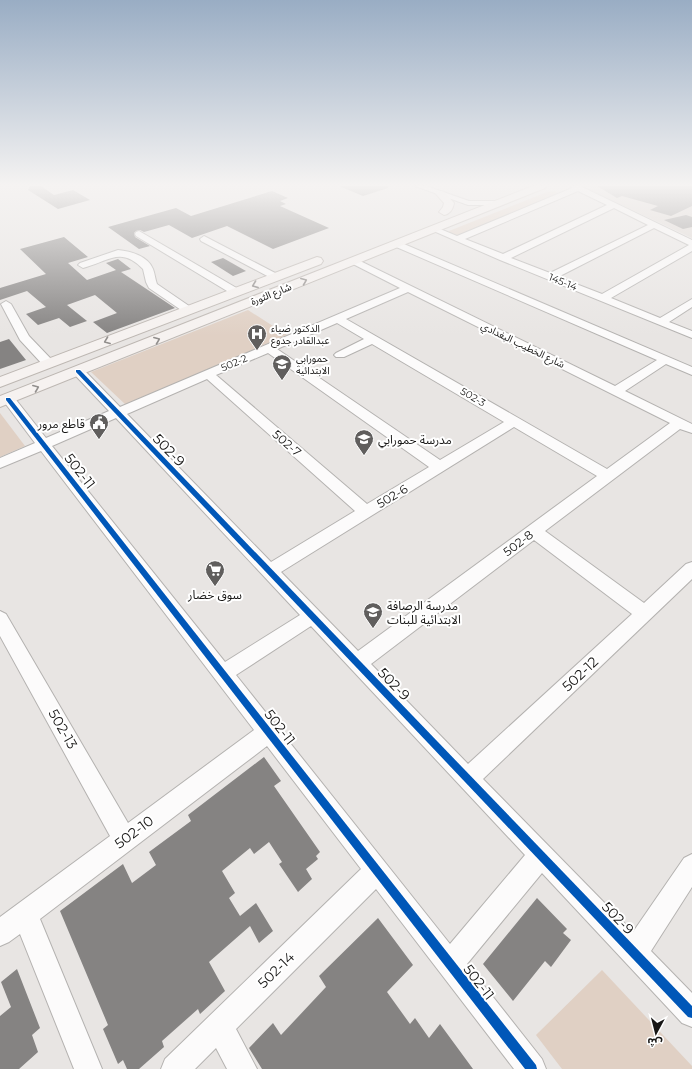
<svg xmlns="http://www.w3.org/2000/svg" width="692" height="1069" font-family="Montserrat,'Noto Sans Arabic',sans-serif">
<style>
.built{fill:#dbd4cf}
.green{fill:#e0d0c4}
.building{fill:#858382}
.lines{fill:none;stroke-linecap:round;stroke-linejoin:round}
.minor-casing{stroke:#b4b2b0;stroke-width:2}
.major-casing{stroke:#bdb7b2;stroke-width:2}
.minor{fill:#fcfbfb;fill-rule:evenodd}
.major{fill:#f6f2f0;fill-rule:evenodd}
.cycleway-casing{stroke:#fff;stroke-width:2}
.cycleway{fill:#0057b8;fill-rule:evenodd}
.oneway{stroke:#928f8d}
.labels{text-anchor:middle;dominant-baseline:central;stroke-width:4;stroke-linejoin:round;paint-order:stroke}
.far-street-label{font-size:10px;fill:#171615;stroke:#fff}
.far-poi-label{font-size:10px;fill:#171615;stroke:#fff;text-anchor:start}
.poi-label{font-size:12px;fill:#171615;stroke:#fff;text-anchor:start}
.street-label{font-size:12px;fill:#171615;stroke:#fff}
.near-street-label{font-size:14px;fill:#171615;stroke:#fff}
</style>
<rect width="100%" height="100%" fill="#e8e5e3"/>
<path class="built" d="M594 186H692V238L588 189Z"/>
<g class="green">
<path d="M555 191 558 194 460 235 451 234 449 231 547 192Z"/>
<path d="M248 310 287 335 126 405 91 372Z"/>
<path d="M0 413 25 446 0 457Z"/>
<path d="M602 970 692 1066V1069H562L536 1035Z"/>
</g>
<g class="building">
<path d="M30 186H41L54 195 73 190 90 200 58 209 28 190Z"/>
<path d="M339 186H388V188L363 196Z"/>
<path d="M597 186H692V206L671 216 650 210 658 206 622 196 617 198Z"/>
<path d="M272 191 288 198 280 201 286 204 280 206 329 228 273 249 227 226 192 238 169 225 144 232 140 230 136 231 134 233 135 237 150 246 139 249 108 227 176 208 191 216Z"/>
<path d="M686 215 692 217V227L683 229 664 220Z"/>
<path d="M64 237 88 257 68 263 87 280 116 270 106 263 118 259 131 269 121 272 175 308 107 333 93 322 117 313 95 295 67 305 87 321 70 327 59 318 38 325 26 314 46 307 27 291 0 300V288L46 274 20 249Z"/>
<path d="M223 258 246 271 233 276 211 262Z"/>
<path d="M9 339 26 360 0 369V342Z"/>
<path d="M264 757 281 781 274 786 320 852 316 856 318 859 306 869 312 879 298 892 279 864 282 862 269 842 254 854 250 848 222 871 235 893 229 898 240 916 256 903 273 931 259 943 250 926 209 962 225 991 200 1014 198 1009 162 1041 164 1047 139 1069H127L123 1060 118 1064 103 1029 108 1025 60 911 123 864 132 883 156 865 149 852 191 821 188 815Z"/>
<path d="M537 898 567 929 563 933 571 940 551 967 545 961 513 1001 483 964Z"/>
<path d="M378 918 413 965 387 992 410 1024 415 1018 429 1038 440 1024 473 1069H262L249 1048 273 1023 281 1035 326 987 319 976Z"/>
<path d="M17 969 40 1028 32 1035 38 1052 19 1069H0V1016L11 1007 1 982Z"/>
</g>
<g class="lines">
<g class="minor-casing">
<g id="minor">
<path d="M415 186H426L469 201H500L504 203 500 205H468Z"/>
<path d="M570 186H580L692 240V251L611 298 660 318 692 299V307L669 322 692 331V338L500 260 429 229 433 226 457 236 572 188ZM578 191 607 205 503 254 465 239ZM614 208 648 225 550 273 511 258ZM654 228 689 245 602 294 558 277Z"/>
<path d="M139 231 240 290 241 292 240 294H232L136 236 135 234 136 232Z"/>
<path d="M204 236 279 275 281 277 279 279H273L201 241 200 239Z"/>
<path d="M397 241 692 367V375L666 364 625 391 692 424V433L680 429 545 531 644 603 686 564 692 562V579L483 779 633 932 684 858 692 854V887L651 951 692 993V1027L682 1023 542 873 467 964 542 1059 546 1069H514L376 889 236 1029 257 1069H227L216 1048 195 1069H161L165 1059 361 869 267 746 40 919 102 1069H74L20 934 9 942 0 946V917L110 836 0 636V611L6 614 128 823 254 730 41 451 0 468V458L35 443 2 399 3 396H13L46 438 109 411 74 374 72 371 74 368H82L120 407 400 288 351 263 349 261 351 259 354 258 615 386 657 360 394 246 392 244ZM408 292 670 423 607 469 346 319ZM337 323 364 339 336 353 334 355 336 357H344L372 344 504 422 440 460 277 349ZM268 353 429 467 367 504 216 375ZM207 379 355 511 271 562 127 414ZM116 418 300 615 225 662 52 446ZM514 427 597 476 358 651 281 572ZM534 540 632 614 468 764 371 664ZM311 626 525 855 450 944 236 675Z"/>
<path d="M118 250C130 251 148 256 153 269 155 274 155 279 157 284L192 308 193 310 192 312H184L149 288 146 282 143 269C121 246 109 261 83 268L78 265 80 263Z"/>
<path d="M6 301 11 304 29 336 52 360 54 363 52 366H44L20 340 1 304Z"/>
</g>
</g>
<g class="major-casing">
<g id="major">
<path d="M533 186H547L545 188 0 407V396Z"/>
<path d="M441 191 444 192 454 203C453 209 450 214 444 215L439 212 443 207 444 203 436 194Z"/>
<path d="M317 257 321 258 323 261 321 264 0 387V377Z"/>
</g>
</g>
<use href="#minor" class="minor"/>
<use href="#major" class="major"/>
<g class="cycleway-casing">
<g id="cycleway">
<path d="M76 370H80L692 1006V1018L688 1017 76 372Z"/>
<path d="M6 398H10L536 1065 537 1069H525L6 400Z"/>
</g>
</g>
<use href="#cycleway" class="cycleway"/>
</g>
<defs><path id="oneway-chevron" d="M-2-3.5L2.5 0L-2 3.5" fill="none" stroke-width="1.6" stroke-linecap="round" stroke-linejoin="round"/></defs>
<g class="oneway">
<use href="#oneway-chevron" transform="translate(304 281) rotate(-22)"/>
<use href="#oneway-chevron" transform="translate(255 285) rotate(159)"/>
<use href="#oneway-chevron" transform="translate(157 340) rotate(-22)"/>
<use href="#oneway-chevron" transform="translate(107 341) rotate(159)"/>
<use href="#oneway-chevron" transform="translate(36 388) rotate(-22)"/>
</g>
<linearGradient id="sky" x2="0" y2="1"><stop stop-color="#99adc4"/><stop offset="0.55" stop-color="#f5f3f2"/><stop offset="1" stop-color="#f5f3f2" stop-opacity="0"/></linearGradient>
<rect width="692" height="336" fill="url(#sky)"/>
<defs>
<g id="hospital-pin" transform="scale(1)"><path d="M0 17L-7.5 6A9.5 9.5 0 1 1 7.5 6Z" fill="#605e5d" stroke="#fff"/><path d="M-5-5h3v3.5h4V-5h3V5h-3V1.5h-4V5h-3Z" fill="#fff"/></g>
<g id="school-pin" transform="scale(1)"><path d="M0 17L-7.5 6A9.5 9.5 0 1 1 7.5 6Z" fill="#605e5d" stroke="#fff"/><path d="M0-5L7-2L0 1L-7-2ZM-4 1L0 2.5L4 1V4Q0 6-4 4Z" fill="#fff"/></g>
<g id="civic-pin" transform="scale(1)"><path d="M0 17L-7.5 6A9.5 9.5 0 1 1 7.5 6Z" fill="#605e5d" stroke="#fff"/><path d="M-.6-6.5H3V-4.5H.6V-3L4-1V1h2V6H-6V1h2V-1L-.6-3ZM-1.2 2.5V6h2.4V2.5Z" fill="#fff"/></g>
<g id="supermarket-pin" transform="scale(1)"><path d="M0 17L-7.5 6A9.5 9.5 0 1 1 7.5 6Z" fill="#605e5d" stroke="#fff"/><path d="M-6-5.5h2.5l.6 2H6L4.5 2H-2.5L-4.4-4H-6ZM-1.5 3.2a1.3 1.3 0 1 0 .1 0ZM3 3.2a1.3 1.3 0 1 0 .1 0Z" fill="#fff"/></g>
</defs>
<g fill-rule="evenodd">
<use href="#hospital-pin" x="257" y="334"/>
<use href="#school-pin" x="282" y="364"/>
<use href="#civic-pin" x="99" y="423"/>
<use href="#school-pin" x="364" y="439"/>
<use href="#supermarket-pin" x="215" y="570"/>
<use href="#school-pin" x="373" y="612"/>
</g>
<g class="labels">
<g class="far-street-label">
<text transform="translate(563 282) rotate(22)">145-14</text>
<text transform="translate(271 294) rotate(-22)">شارع الثورة</text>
<text transform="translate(523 345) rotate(26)">شارع الخطيب البغدادي</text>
<text transform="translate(234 363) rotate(-23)">502-2</text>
<text transform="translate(473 397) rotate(30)">502-3</text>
</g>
<g class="far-poi-label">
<text x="271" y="328">الدكتور ضياء<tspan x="271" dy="12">عبدالقادر جدوع</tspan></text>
<text x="296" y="358">حمورابي<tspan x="296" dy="12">الابتدائية</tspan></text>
</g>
<g class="poi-label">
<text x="85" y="423" text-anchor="end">قاطع مرور</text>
<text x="378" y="439">مدرسة حمورابي</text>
<text x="215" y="594" text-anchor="middle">سوق خضار</text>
<text x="387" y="605">مدرسة الرصافة<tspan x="387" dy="14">الابتدائية للبنات</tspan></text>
</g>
<g class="street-label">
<text transform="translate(287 443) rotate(41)">502-7</text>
<text transform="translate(392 496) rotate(-31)">502-6</text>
<text transform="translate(518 543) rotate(-37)">502-8</text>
</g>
<g class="near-street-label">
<text transform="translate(169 450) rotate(46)">502-9</text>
<text transform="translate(80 471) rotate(52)">502-11</text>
<text transform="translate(580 674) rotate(-43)">502-12</text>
<text transform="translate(394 684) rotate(46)">502-9</text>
<text transform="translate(280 727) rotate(52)">502-11</text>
<text transform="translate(63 729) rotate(60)">502-13</text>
<text transform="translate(134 832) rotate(-37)">502-10</text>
<text transform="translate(618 918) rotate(46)">502-9</text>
<text transform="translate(276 970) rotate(-44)">502-14</text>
<text transform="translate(479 982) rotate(52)">502-11</text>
</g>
</g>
<g transform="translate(656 1033) rotate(187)" stroke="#ffffff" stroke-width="3" paint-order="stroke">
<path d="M0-3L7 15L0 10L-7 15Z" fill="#171615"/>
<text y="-6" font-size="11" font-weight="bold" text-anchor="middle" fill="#171615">ش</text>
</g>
</svg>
